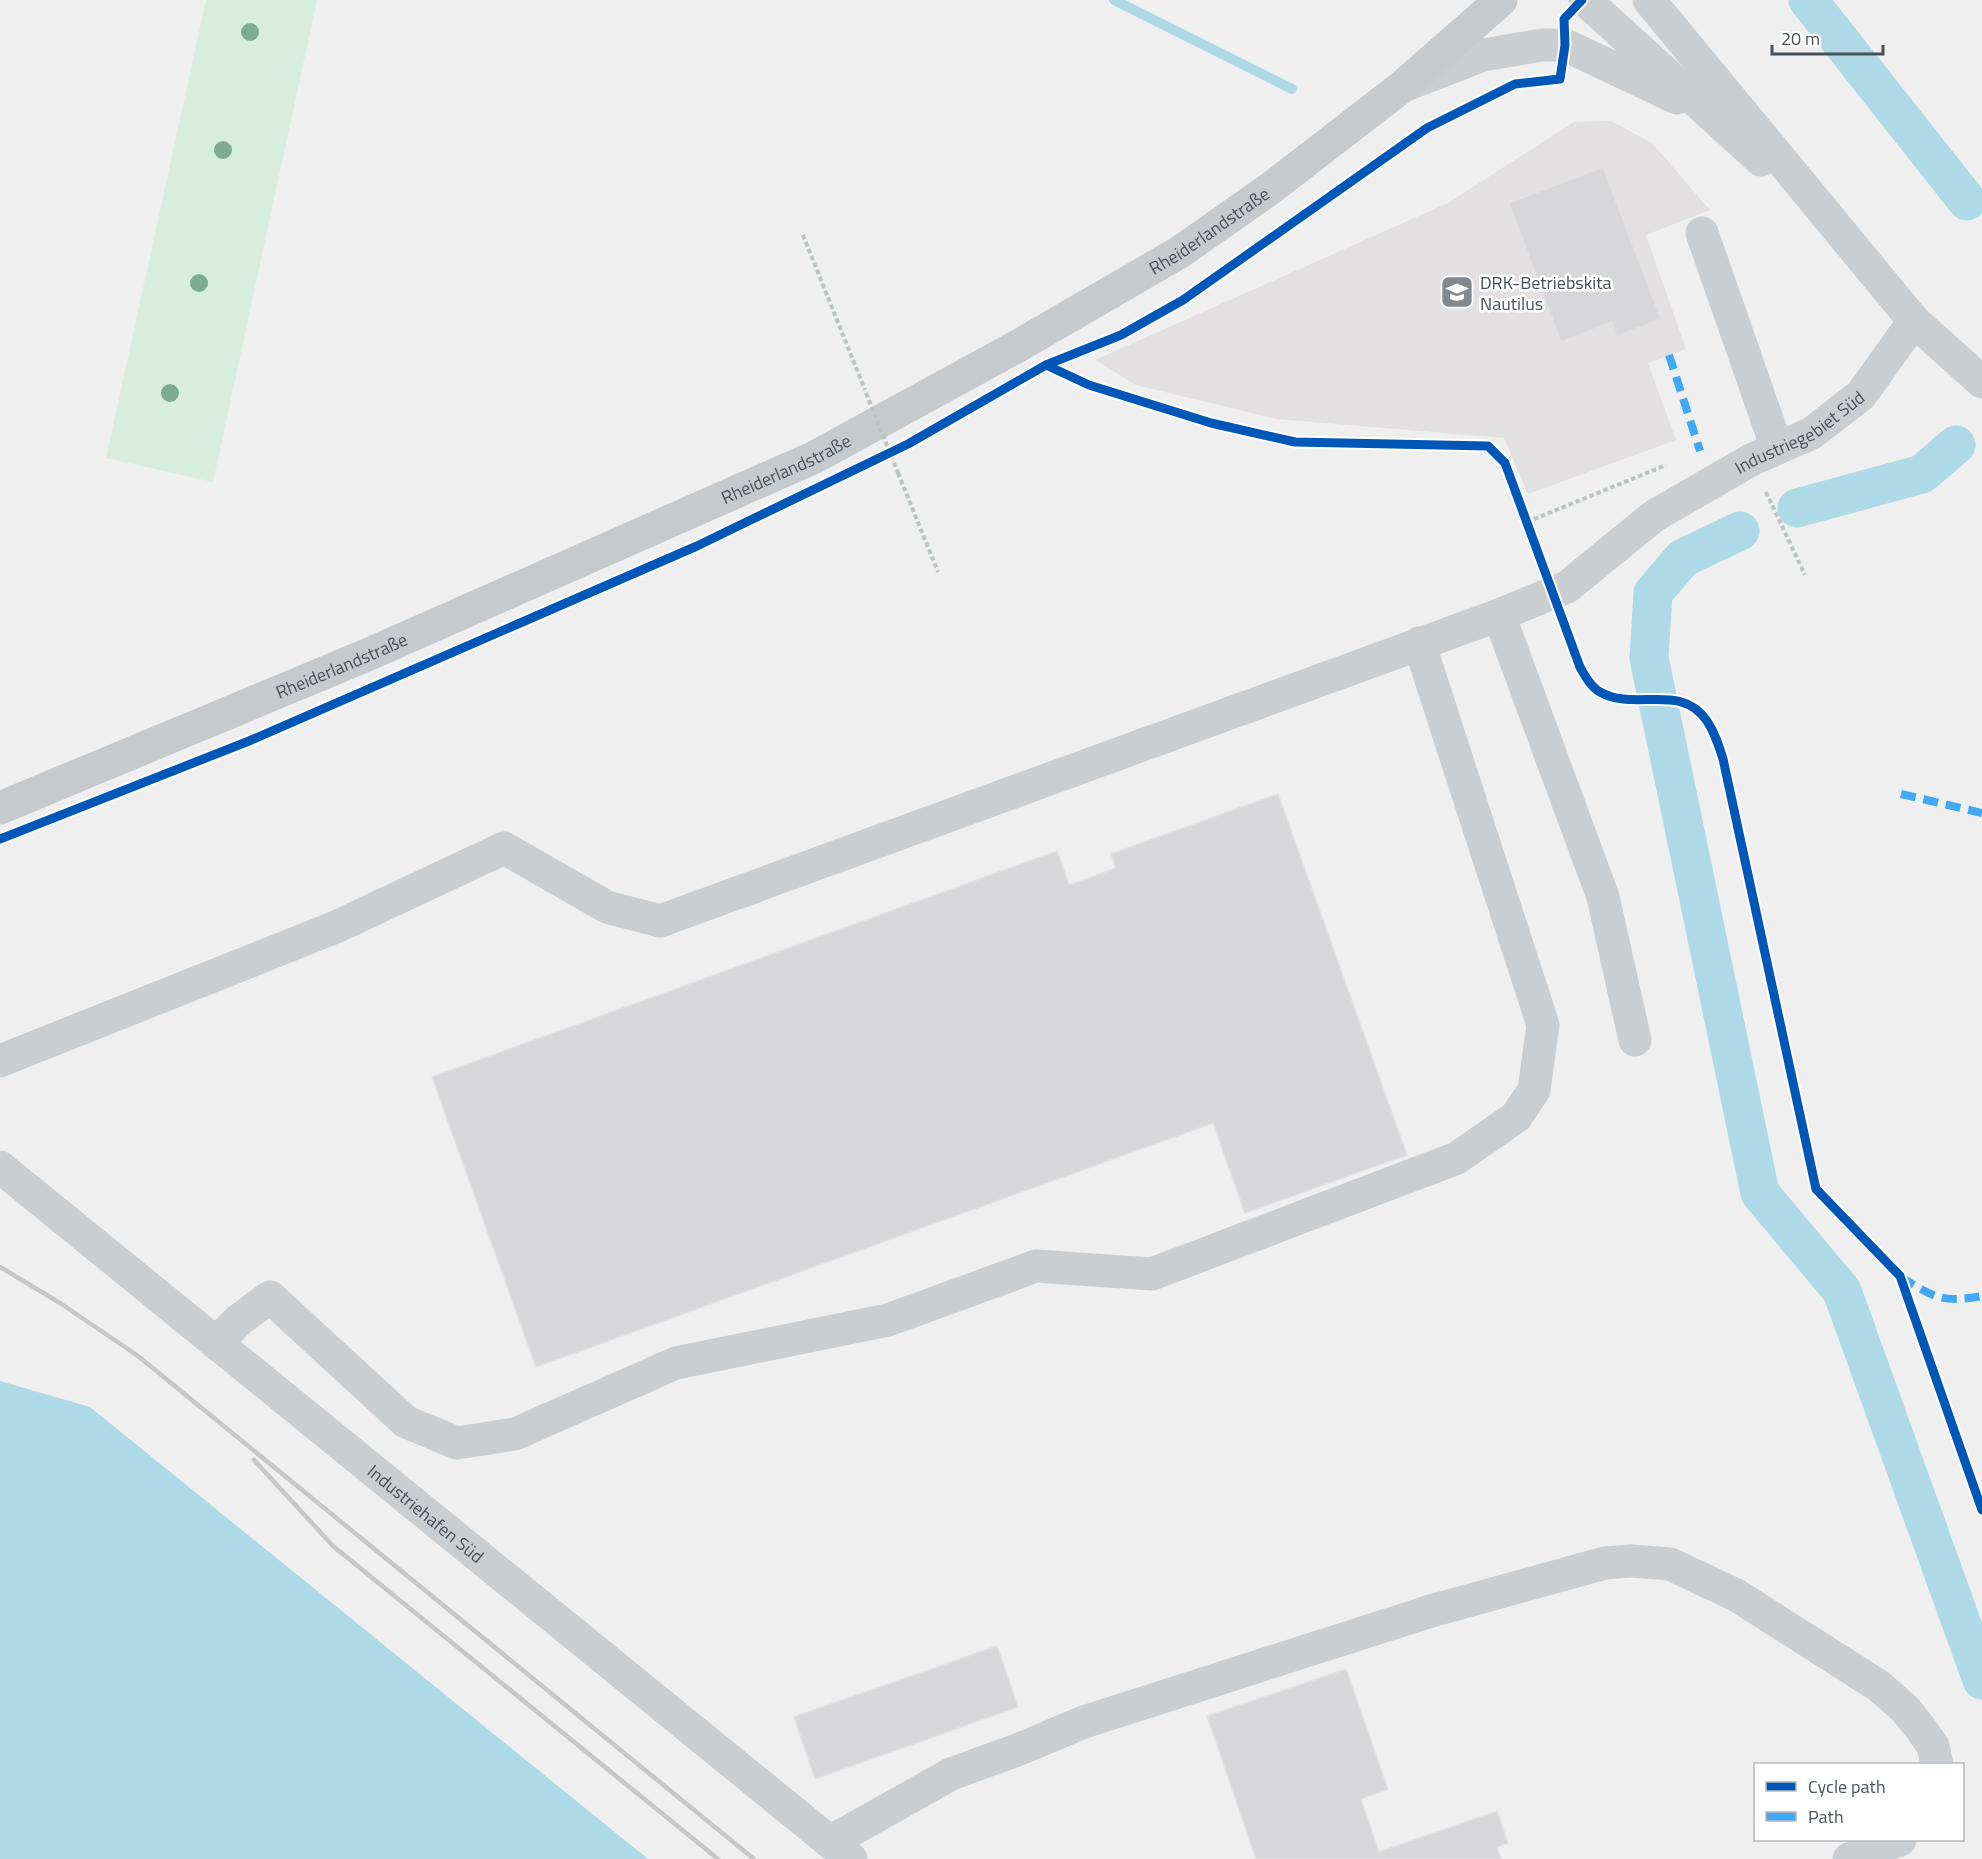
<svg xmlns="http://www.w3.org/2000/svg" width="1982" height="1859" font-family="'Titillium Web',sans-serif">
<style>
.education{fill:#e2e0e0}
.green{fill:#d6eddf}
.water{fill:#aedae7}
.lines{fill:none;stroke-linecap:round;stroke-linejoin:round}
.stream{stroke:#aedae7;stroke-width:10}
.canal{stroke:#aedae7;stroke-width:39}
.building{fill:#d7d7d9;stroke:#e1e1e2;stroke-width:1.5}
.path{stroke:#b9c4c0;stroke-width:4;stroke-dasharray:4.5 3;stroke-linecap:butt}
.minor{stroke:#cbced0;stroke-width:33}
.major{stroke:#c7cacd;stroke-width:33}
.rail{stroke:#c6c7c9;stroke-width:4.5}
.path-bridge{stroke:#b9c4c0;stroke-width:4;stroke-dasharray:4.5 3;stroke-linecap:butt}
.quiet{stroke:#3fa9f5;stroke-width:8;stroke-dasharray:15 8;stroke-linecap:butt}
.cycleway-casing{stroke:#fff;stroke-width:13}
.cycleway{stroke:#0057b8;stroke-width:9}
.tree{fill:#7dac95}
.labels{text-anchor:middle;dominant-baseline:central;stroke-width:5;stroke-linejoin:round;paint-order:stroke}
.street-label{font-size:18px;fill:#48515a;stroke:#fff}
.poi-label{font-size:18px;fill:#48515a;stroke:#fff;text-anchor:start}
</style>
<rect width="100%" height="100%" fill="#f0efef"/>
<path class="education" d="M1611 121 1652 143 1710 210 1646 235 1686 349 1648 363 1676 440 1528 494 1504 438 1276 419 1136 385 1095 360 1448 203 1574 122Z"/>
<path class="green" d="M206 0H317L213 482 106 458Z"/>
<path class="water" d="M0 1381 90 1407 648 1859H0Z"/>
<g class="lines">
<path class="stream" d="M1114 0 1292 89"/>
<g class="canal">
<path d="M1808 0 1967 201"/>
<path d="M1797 508 1922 474 1956 445"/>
<path d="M1740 531 1683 558 1653 593 1649 658 1760 1193 1842 1291 1982 1680"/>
</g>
</g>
<g class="building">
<path d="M1603 167 1661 319 1617 336 1612 322 1561 342 1509 203Z"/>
<path d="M1278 794 1407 1155 1245 1213 1213 1123 536 1367 432 1077 1057 851 1069 885 1116 868 1111 854Z"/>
<path d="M997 1646 1018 1707 815 1779 794 1717Z"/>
<path d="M1346 1669 1388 1789 1361 1799 1379 1852 1497 1811 1508 1843 1497 1847 1501 1859H1256L1207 1716Z"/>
</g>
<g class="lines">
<g class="path">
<path d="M803 235 865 390"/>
<path d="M898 473 938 572"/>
<path d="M1766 492 1805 575"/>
<path d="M1527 522 1666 465"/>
</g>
<g class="minor">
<path d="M1585 0 1761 160"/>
<path d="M1649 0 1914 321 1982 382"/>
<path d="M1405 85 1483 55 1542 45H1565L1677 98"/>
<path d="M1702 233 1777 448"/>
<path d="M1499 615 1603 897 1635 1040"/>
<path id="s1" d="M0 1061 336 927 504 848 607 907 660 921 1499 615 1567 587 1654 516 1751 460 1812 433 1861 395 1914 321"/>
<path id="s2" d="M0 1167 851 1859"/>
<path d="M216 1343 239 1320 270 1297 406 1422 457 1443 515 1434 676 1363 888 1320 1036 1266 1152 1274 1457 1158 1516 1117 1534 1090 1543 1025 1419 643"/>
<path d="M830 1842 951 1774 1017 1750 1084 1722 1431 1611 1605 1563 1631 1561 1670 1564 1736 1595 1879 1686 1905 1709 1921 1729 1933 1746 1937 1764"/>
<path d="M1849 1859 1900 1840"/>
</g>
<path class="major" id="s3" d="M0 808 367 655 815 457 1018 346 1180 252 1271 188 1403 86 1501 0"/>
<g class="rail">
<path d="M0 1267 60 1303 138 1356 754 1859"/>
<path d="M254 1460 333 1546 718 1859"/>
</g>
<path class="path-bridge" d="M866 393 898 473"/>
<g class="quiet">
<path d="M1669 355 1700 451"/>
<path d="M1901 794 1982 813"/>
<path d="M1901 1277C1935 1298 1942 1303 1982 1296"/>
</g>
<g class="cycleway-casing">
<g id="cycleway">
<path d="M1046 365 1089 385 1211 423 1295 442 1488 446 1505 463 1580 667C1585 676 1591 687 1600 692 1635 712 1681 682 1707 721 1715 733 1719 746 1723 759L1816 1189 1900 1276 1982 1510"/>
<path d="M0 839 249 741 697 546 908 444 1046 365 1121 335 1183 300 1427 128 1515 84 1560 79 1565 45 1564 19 1582 0"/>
</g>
</g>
<use href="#cycleway" class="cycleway"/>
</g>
<g class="tree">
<circle cx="250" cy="32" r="9"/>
<circle cx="223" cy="150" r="9"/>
<circle cx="199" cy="283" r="9"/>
<circle cx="170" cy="393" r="9"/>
</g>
<defs>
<g id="school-square" transform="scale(1.725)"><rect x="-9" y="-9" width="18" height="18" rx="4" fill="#83888e" stroke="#fff"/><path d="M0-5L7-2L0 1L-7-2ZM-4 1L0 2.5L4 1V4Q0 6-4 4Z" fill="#fff"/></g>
</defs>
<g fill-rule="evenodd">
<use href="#school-square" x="1457" y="292"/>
</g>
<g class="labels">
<g class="street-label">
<text stroke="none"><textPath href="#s3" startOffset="1342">Rheiderlandstraße</textPath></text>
<text stroke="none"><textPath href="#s1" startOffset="1968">Industriegebiet Süd</textPath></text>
<text stroke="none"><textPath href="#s3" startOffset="856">Rheiderlandstraße</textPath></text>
<text stroke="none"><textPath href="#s3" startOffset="370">Rheiderlandstraße</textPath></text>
<text stroke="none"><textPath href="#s2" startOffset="549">Industriehafen Süd</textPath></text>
</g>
<g class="poi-label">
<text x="1480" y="282">DRK-Betriebskita<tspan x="1480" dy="21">Nautilus</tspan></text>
</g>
</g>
<rect x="1754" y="1763" width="210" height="78" fill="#ffffff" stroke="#b6b9bd" stroke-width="1.5"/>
<rect x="1766" y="1782" width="30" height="9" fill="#0057b8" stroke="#b6b9bd" stroke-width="1.5"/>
<text x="1808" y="1793" font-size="18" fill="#48515a">Cycle path</text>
<rect x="1766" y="1812" width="30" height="9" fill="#3fa9f5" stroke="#b6b9bd" stroke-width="1.5"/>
<text x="1808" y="1823" font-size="18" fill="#48515a">Path</text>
<path d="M1772 45v9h111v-9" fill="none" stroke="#48515a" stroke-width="3"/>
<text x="1781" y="45" font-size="18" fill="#48515a" stroke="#ffffff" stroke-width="4.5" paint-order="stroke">20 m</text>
</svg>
